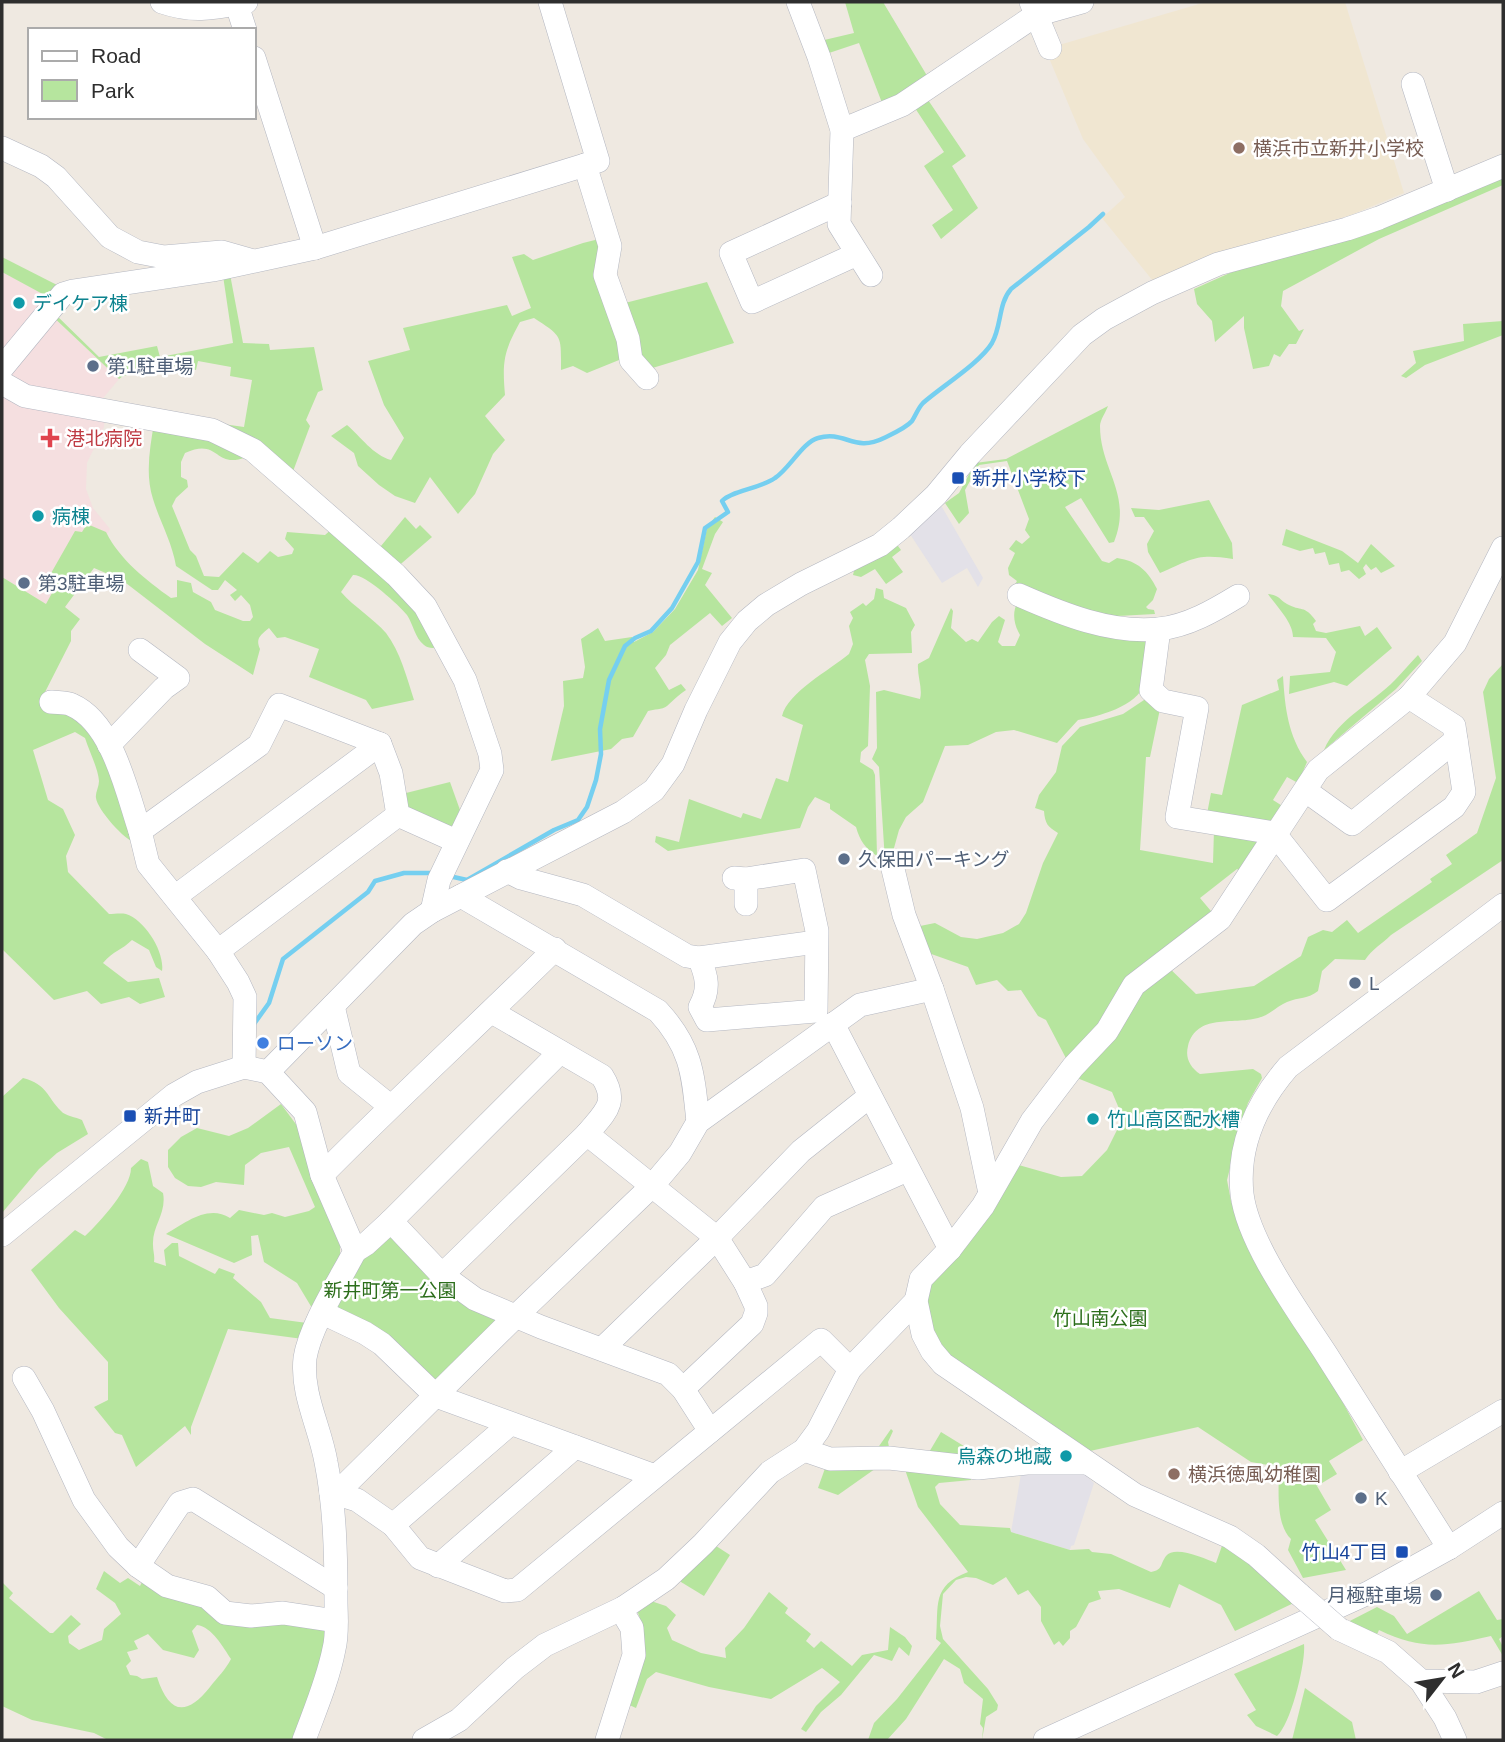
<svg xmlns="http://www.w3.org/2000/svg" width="1505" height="1742" font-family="Helvetica,'Noto Sans JP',sans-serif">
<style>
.industrial{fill:#e3e1e8}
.education{fill:#f0e6d1}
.medical{fill:#f5dfe0}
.green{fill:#b6e59e;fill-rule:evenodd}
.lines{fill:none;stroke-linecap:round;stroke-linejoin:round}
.stream{stroke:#75cff0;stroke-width:4.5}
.minor-casing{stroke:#b4b7c1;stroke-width:24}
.minor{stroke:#fff;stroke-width:23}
.minor-bridge-casing{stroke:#b4b7c1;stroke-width:24;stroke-linecap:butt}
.minor-bridge{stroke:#fff;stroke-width:23}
.education-dot{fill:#8d6e63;stroke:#fff;stroke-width:2.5}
.culture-dot{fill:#0f9aa8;stroke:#fff;stroke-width:2.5}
.service-dot{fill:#5c6f8a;stroke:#fff;stroke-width:2.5}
.health-dot{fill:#e0444e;stroke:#fff;stroke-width:2.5}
.transit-dot{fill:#1a4fb4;stroke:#fff;stroke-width:2.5}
.shop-dot{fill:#3f7fe0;stroke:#fff;stroke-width:2.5}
.labels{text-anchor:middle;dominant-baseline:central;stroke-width:5;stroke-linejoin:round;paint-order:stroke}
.education-label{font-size:19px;fill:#785e54;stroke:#fff;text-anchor:start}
.culture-label{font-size:19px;fill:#0d838f;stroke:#fff;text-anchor:start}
.service-label{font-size:19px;fill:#4e5e75;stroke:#fff;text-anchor:start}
.health-label{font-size:19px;fill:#be3a42;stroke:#fff;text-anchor:start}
.transit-label{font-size:19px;fill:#164399;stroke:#fff;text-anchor:start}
.shop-label{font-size:19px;fill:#366cbe;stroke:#fff;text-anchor:start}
.park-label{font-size:19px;fill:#2c6e1b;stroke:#fff}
</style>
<rect width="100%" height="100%" fill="#efe9e1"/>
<g class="industrial">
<path d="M937 504 942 507 983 578 978 587 967 568 942 583 908 531Z"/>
<path d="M1022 1468H1078L1094 1483 1074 1545 1071 1546 1070 1550 1011 1532Z"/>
</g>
<path class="education" d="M1206 2H1345L1404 193 1351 215 1209 255 1153 281 1102 218 1125 197 1083 139 1049 58 1059 45Z"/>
<path class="medical" d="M2 272 58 302 49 313 119 379 99 403 105 416 104 427 87 463 86 489 93 508 110 529 65 608 46 604 2 577Z"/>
<g class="green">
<path d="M845 2H883L926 74 928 82 884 108 859 43 826 54 820 41 854 33Z"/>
<path d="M926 97 966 156 952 166 978 208 941 239 932 225 953 210 924 166 944 152 913 105Z"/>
<path d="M1503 177V185L1379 239 1283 291 1281 306 1299 331 1304 329 1296 344H1289L1280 357 1274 354 1269 366 1253 369 1244 328V316L1215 342 1212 321 1197 304 1194 289 1232 272 1376 229Z"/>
<path d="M599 239 624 358 587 373 573 366 561 370C561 335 563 337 534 318L520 322C504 351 502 361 505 395L485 416 505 440 493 454 475 494 458 514 430 477 415 503 395 496 379 485 358 466 354 453 331 436 347 425C361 437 373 455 391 460L404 438 384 405 368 361 410 350 403 328 507 305 512 316 531 308 512 257 524 254 533 260 583 243Z"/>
<path d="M2 257 59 286 50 298 2 272Z"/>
<path d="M222 269H229L243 343 269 344 270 350 314 347 323 390 318 392 306 420 310 426 292 474 216 423 244 427 252 380 230 376 231 367 198 361 196 370 161 363 160 368 123 376 119 379 49 313 51 310 99 357 157 346 160 357 233 343Z"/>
<path d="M707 282 734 343 646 370 625 303Z"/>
<path d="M1503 321V335L1425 365 1406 378 1401 376 1416 363 1413 351 1464 341 1463 324Z"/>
<path d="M1108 406C1106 412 1100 420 1100 426 1100 470 1133 494 1114 542L1109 543 1081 498 1065 507 1102 561 1109 563 1117 558C1138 561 1148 571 1157 589L1153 600 1146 607 1148 609 1154 610 1155 614 1099 617 1014 586 1017 581 1009 575 1008 568 1015 553 1009 549 1016 540 1022 544 1030 537 1025 530 1029 519 1007 461 979 465 965 490 969 513 959 524 945 503 959 493 975 463 1006 459Z"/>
<path d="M154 423 211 432 246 457C214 470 220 437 185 453L181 462V477L187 480 188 487 176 498 172 506 190 550 196 556 204 576 219 577 243 552 258 563 270 551 278 557 292 554 294 549 285 539 287 532 325 535 333 528 401 588 440 647C434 648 429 649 424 645 415 638 413 624 407 615 399 605 365 574 353 575L341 592C354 607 373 618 386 633 400 651 407 678 414 700L372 709 366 700 309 677 319 649 285 637 277 638 269 628C261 635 255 638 260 649L253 675 205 644 122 580 94 568 65 607 80 619 71 631V641L42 698 72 713 98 736 136 843C125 841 97 809 96 798 95 793 99 787 99 781 98 768 89 751 85 738L75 732 33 750 48 800 63 809 75 835 66 856 68 872 109 914C114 914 121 913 126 914 145 920 165 952 162 971L156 967 149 950 132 940C122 950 113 951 103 963L128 982 159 978 165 997 140 1004 129 997 101 1004 87 991 54 1000 2 949V577L46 604 58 582 50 575 75 531 82 532 87 524 106 532C120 560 146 580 171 598L177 597V580L191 583 193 592 211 602 215 610 243 621H250L253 617 250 605 241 595 235 601 230 595 237 590 225 580 218 590H212L176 566C172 542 160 522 153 499 145 474 150 448 154 423Z"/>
<path d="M1209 500 1232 543 1233 559C1197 553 1192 559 1160 573L1148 552 1147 544 1154 531 1144 517H1135L1131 508 1159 510Z"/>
<path d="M405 517 416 529 420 525 432 537 395 569 376 552Z"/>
<path d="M715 517 723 522 715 534 702 569 712 573 705 585 732 618 722 626 710 613 670 645 666 655 655 668 669 690 681 684 686 690C678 695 673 701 667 706 662 710 654 709 648 711L633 737 622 739 611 749 551 761 564 706 563 681 583 678 585 667 581 639 598 628 605 641 632 637 634 642 653 632 675 609 698 570 707 528Z"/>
<path d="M1286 529 1342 551 1358 563 1371 544 1395 566 1381 573 1376 567 1371 570 1366 564 1363 568 1366 574 1359 579 1349 570 1341 572 1339 563 1329 565 1325 552 1315 554 1313 548 1300 551 1282 545Z"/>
<path d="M895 542 901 550 892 557 903 572 886 584 875 569 861 577 853 575 854 571Z"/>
<path d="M876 588 883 590 884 598 906 608 915 625 911 632 912 653 869 654 865 660 870 686 868 746 861 752 860 762 873 770 875 775 877 856C865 848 860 841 856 827L830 809V804L815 797 808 807 800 828 668 851 655 842 656 836 679 842 689 799 741 818 743 813 761 819 776 778 788 782 803 725 782 716C788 692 830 670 849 654L853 644 849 626 853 618 850 612 863 603 866 606 874 599Z"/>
<path d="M1268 594C1281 596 1278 599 1287 604 1301 612 1304 604 1316 621L1313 624 1316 631 1326 633 1360 626 1365 636 1377 627 1392 648 1347 686 1334 682 1289 694 1290 676 1330 672 1336 652 1326 638 1293 637C1293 622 1276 606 1268 594Z"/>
<path d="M1019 601 1150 635C1148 651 1148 669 1144 684 1138 706 1097 717 1078 720L1057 743 1014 730 996 732 968 745 945 746 923 802 906 817 899 830 889 866 885 861 879 767 872 759 877 748 876 692 884 690 920 699C923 689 917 676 918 664L929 658 951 608 953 611 951 628 966 642 972 639 978 642 992 622 999 616 1005 620 998 642 1002 646H1015L1020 635C1014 625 1011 611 1019 601Z"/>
<path d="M1418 655 1422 661 1396 689 1324 750C1337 719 1373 703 1395 680 1403 672 1410 663 1418 655Z"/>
<path d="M1503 664V860L1391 935C1382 944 1372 949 1365 960L1335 959 1322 971 1318 991C1308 999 1299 997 1287 1002 1277 1006 1270 1015 1258 1018 1232 1025 1197 1013 1188 1046 1185 1058 1190 1067 1200 1074L1253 1069 1261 1074 1262 1078 1248 1103 1241 1124 1227 1180 1231 1201 1254 1259 1340 1397 1363 1440 1329 1461 1337 1474 1317 1486 1331 1510 1315 1520 1346 1570 1303 1578 1288 1550 1291 1539C1275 1524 1279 1487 1279 1467L1251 1462 1198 1427 1081 1453 935 1348 917 1298 1015 1164 1061 1177 1082 1176 1107 1150 1123 1118 1112 1092 1072 1076 1069 1064 1046 1020 1038 1016 1021 990 1008 991 997 980 976 985 968 967 920 950V926L935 923 961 937 977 939 1003 933 1019 924 1026 913 1043 863 1058 833C1048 827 1045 824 1044 811L1035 808 1039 795 1056 772 1062 746 1080 727 1123 714 1150 696 1161 704 1150 757H1146L1140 850 1213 863 1214 830 1262 836 1245 874 1237 869 1200 898 1216 917 1162 961 1196 994 1254 986 1301 956 1308 937 1323 930 1332 932 1347 920 1358 933 1432 882 1430 879 1452 864 1446 855 1477 833 1496 778 1483 692 1489 679Z"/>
<path d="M1283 676C1285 708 1288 736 1307 762L1298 783 1287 777 1273 800 1284 807 1272 825 1206 819 1211 793 1222 795 1242 705 1279 690 1277 680Z"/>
<path d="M450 782 460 810 452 829 405 809 402 794Z"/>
<path d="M23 1078C48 1085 46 1096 61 1111 65 1116 76 1117 82 1120L88 1134 57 1153 39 1169 2 1213V1097Z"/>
<path d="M281 1104 298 1127 340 1236V1261L312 1308 297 1283 264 1262 258 1235 251 1236 252 1255 234 1263 166 1234C185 1223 208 1204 230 1218L239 1210 264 1215 272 1213 285 1217 309 1211 315 1207 289 1147 261 1153 245 1165 244 1185 216 1182 201 1187 188 1186 175 1178 168 1167V1150L181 1137 197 1128 229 1136 248 1128Z"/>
<path d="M141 1159 148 1162 153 1186 163 1193C167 1213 152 1226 153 1245 153 1252 155 1255 154 1262L166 1266 164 1250 172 1243H178L179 1256 215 1274 219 1268 235 1274 233 1278 261 1302 270 1318 307 1323 303 1339 228 1329 191 1427V1435L185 1426 136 1467 122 1435 115 1433 94 1407 108 1400V1362L59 1308 31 1270 75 1230 85 1236C100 1222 131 1188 131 1168Z"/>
<path d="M394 1231 495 1318 496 1324 437 1385 333 1311 357 1256Z"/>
<path d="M891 1429 893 1431 888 1442 889 1447 928 1454 941 1432 972 1451H978L980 1465 877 1449Z"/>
<path d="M889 1459 838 1495 818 1488 828 1460Z"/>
<path d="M902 1461 970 1470 971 1480 939 1483 935 1487 940 1504 960 1525 1010 1528 1011 1532 1070 1550 1089 1549 1092 1552 1111 1554 1151 1572C1163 1570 1160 1564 1166 1556 1175 1545 1205 1559 1216 1563L1224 1540 1298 1601 1235 1631 1221 1605 1179 1584 1170 1608 1119 1589 1098 1591 1101 1599 1089 1603 1076 1627 1070 1631V1638L1063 1646 1059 1641 1054 1645 1041 1621V1607L1028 1590 1018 1595 1006 1577 993 1585 976 1578 966 1577 956 1580 943 1594 940 1626 943 1639 988 1689 998 1705 997 1710 986 1717 982 1740 983 1728 980 1724 983 1699 964 1683 960 1669 944 1659 906 1719 887 1740H868L874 1723 897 1699 941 1643 936 1639C939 1605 931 1586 968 1572L918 1507Z"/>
<path d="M713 1544 730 1555 704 1596 681 1582 680 1576Z"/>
<path d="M104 1571 120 1583 128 1578 140 1586 145 1576 161 1586 325 1628V1647L298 1740H108L94 1733 32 1720 2 1706V1582L13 1593 9 1598 50 1633H53L71 1615 81 1624 68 1636 69 1643 79 1650 102 1640 104 1629 121 1614 115 1603 96 1589ZM197 1625C212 1627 223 1647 231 1659 226 1669 217 1678 210 1687 186 1717 169 1714 157 1677L142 1679 137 1676 130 1675 126 1666 131 1661 127 1652 138 1649 134 1641 148 1634 163 1650 194 1658 199 1650 192 1631Z"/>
<path d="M1479 1591 1497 1620 1503 1619V1636L1499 1639 1503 1647V1656L1491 1636C1446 1646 1422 1651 1379 1630L1374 1641 1342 1625 1377 1607 1394 1616 1407 1634Z"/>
<path d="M769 1592 788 1608 785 1613 811 1634 806 1641 814 1648 821 1641 852 1666 862 1655 888 1650 890 1627 905 1637 912 1646 909 1656 899 1647 892 1661 874 1655 841 1695 821 1712 806 1732 801 1729 816 1706 840 1682 822 1668 771 1699 709 1687 656 1672 647 1679 636 1708 627 1704 644 1639V1630L637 1610 645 1599 666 1606 676 1615 667 1628 672 1640 701 1653 726 1658 725 1648 744 1628Z"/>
<path d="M1304 1644C1306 1662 1291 1724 1277 1736L1256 1726 1247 1715 1256 1710 1234 1674Z"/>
<path d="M1305 1688 1352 1722 1356 1740H1292Z"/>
</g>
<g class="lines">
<g class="stream">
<path d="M449 876 467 880 554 830 578 820 587 807 596 780 601 754 600 729 609 680 625 646 635 638 651 631 672 608 698 562 705 528 728 512 722 501C731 491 759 489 775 478 789 469 803 442 818 438 845 430 854 453 884 438 892 434 906 428 912 421 916 415 918 408 923 403 941 387 980 363 992 343 1002 325 998 304 1011 289L1089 227 1103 214"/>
<path d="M254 1024 269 1003 283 959 368 892 375 881 404 873H434"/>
</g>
<g class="minor-casing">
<g id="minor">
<path d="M162 2C194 13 214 8 246 2"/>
<path d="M236 2 245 30"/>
<path d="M798 2 819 57 842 130 839 224 871 275"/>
<path d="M1031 2 1050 48"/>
<path d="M254 58 315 248"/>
<path d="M1413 84 1447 190"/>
<path d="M842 130 902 105 1036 15 1082 2"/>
<path d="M2 148 41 166 56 177 110 237 138 252 164 257 222 252 250 260"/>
<path d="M585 165 610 246 605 275 628 339 631 360 647 378"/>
<path d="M840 203 731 253 752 302 857 254"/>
<path d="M2 368 63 294 73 291 213 270 315 248 598 161 550 2"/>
<path d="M2 383 25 396 212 430 253 450 396 575 425 606 465 680 490 754 492 770 439 880 432 911"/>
<path d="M1019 595C1062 614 1111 634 1159 629 1188 626 1215 610 1238 596"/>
<path d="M1159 629 1151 690 1163 701 1197 708 1177 817 1274 833 1327 900 1454 807 1464 792 1454 726 1409 697"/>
<path d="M51 702C58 703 66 702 72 705 113 723 127 793 140 831"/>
<path d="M109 745 164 688 178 678 140 650"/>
<path d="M1306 791 1352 824 1456 740"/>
<path d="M892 865 904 915 932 989 972 1108 990 1193"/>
<path d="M507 871 521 878 583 895 687 956 699 958 816 942"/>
<path d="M746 879V904"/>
<path d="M176 896 380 744"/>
<path d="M461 896 658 1011C692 1048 693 1074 698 1122"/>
<path d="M218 951 398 815"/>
<path d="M699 958C707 976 710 989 700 1007L707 1020 816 1011 817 931 804 870 746 879 734 878"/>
<path d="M333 1006 349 1073 390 1106"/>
<path d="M833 1024 950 1249"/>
<path d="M244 1067 245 997 238 982 218 951 148 864 140 831 259 745 279 705 380 744 391 773 398 815 456 841"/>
<path d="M268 1072 413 924 432 911 623 812 654 790 673 764 696 710 730 642 747 621 766 605 801 584 880 545 901 528 936 495 970 454 1082 335 1104 319 1152 293 1218 264 1347 229 1379 218 1503 166"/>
<path d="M587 1134 717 1238 745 1282 756 1306V1313L752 1324 683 1389"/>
<path d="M322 1175C398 1098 478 1025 555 949"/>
<path d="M391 1221 560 1052"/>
<path d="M2 1235 174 1095 197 1082 244 1067 268 1072 305 1112 322 1175 355 1251C340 1280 310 1326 305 1358 301 1394 320 1427 326 1462 335 1507 336 1555 336 1601 336 1616 338 1634 334 1649 328 1680 315 1710 304 1740"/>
<path d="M355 1251 366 1244 391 1221 442 1275 475 1299 541 1327 668 1374 683 1389 710 1431"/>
<path d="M442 1275 587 1134C605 1112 619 1103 602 1076L492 1012"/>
<path d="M745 1282 765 1275 824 1207 907 1170"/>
<path d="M323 1313 365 1333 382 1344 436 1396 655 1476"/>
<path d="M602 1349 717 1238 801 1151 870 1096"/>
<path d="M24 1378 43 1411 84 1500 118 1547 138 1566 167 1586 207 1597 225 1613 251 1616 283 1613 336 1621"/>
<path d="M804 1450 830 1459 889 1458 978 1468 1027 1463H1087"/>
<path d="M1400 1472 1503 1411"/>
<path d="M331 1492 347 1483 516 1316 653 1185 680 1153 698 1122 860 1005 932 989"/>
<path d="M331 1492 357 1500 393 1525 420 1558 505 1591 517 1590 821 1340 850 1369"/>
<path d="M393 1525 510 1424"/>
<path d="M1449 1548C1408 1483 1367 1419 1326 1354 1298 1311 1248 1243 1242 1194 1237 1146 1257 1103 1288 1067L1503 905"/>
<path d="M138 1566 180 1503 193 1499 336 1588"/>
<path d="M438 1566 575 1447"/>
<path d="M1300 1595 1256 1555 1230 1537 1135 1495 943 1364 932 1351 923 1334 916 1301 921 1279 950 1249 983 1206 1032 1121 1073 1067 1107 1031 1134 985 1220 919 1318 770 1409 697 1455 643 1503 548"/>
<path d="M1339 1629 1388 1652 1421 1681 1476 1682 1503 1673"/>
<path d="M1421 1681 1445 1718 1455 1740"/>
<path d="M424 1740 459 1720 515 1668 545 1645 623 1608 666 1579 703 1544 770 1472 804 1450 818 1431 850 1369 916 1301"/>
<path d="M607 1740 634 1655 632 1628 623 1613V1608"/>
<path d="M1045 1740 1368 1593 1449 1548 1503 1513"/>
</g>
</g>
<use href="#minor" class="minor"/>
<g class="minor-bridge-casing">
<path id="minor-bridge" d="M1300 1595 1339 1629"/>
</g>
<use href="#minor-bridge" class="minor-bridge"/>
</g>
<g class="education-dot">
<circle cx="1239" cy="148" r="7"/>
<circle cx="1174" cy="1474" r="7"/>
</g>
<g class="culture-dot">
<circle cx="19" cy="303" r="7"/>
<circle cx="38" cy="516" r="7"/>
<circle cx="1093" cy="1119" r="7"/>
<circle cx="1066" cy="1456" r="7"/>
</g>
<g class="service-dot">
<circle cx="93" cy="366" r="7"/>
<circle cx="24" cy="583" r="7"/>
<circle cx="844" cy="859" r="7"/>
<circle cx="1355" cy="983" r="7"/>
<circle cx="1361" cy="1498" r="7"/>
<circle cx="1436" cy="1595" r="7"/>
</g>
<path class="health-dot" d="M46.5 427.5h7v7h7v7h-7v7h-7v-7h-7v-7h7z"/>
<g class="transit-dot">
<rect x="951" y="471" width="14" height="14" rx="3.5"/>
<rect x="123" y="1109" width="14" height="14" rx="3.5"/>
<rect x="1395" y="1545" width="14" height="14" rx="3.5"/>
</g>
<circle class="shop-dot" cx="263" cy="1043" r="7"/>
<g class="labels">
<g class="education-label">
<text x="1253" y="148">横浜市立新井小学校</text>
<text x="1188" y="1474">横浜徳風幼稚園</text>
</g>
<g class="culture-label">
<text x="33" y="303">デイケア棟</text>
<text x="52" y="516">病棟</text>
<text x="1107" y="1119">竹山高区配水槽</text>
<text x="1052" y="1456" text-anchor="end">烏森の地蔵</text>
</g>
<g class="service-label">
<text x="107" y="366">第1駐車場</text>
<text x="38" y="583">第3駐車場</text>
<text x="858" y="859">久保田パーキング</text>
<text x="1369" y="983">L</text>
<text x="1375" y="1498">K</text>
<text x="1422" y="1595" text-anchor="end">月極駐車場</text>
</g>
<g class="health-label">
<text x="66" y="438">港北病院</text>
</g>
<g class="transit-label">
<text x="972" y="478">新井小学校下</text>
<text x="144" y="1116">新井町</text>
<text x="1388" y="1552" text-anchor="end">竹山4丁目</text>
</g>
<g class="shop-label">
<text x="277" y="1043">ローソン</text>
</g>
<g class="park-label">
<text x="390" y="1290">新井町第一公園</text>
<text x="1100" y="1318">竹山南公園</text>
</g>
</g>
<rect width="1505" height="1742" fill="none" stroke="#2e2e2e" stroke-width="7"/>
<rect x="28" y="28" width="228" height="91" fill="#ffffff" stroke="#ababab" stroke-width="2"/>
<rect x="42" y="51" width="35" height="10" fill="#ffffff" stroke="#ababab" stroke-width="2"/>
<text x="91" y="63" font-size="21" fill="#2e2e2e">Road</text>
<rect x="42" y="80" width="35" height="21" fill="#b6e59e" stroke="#ababab" stroke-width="2"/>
<text x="91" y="98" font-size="21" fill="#2e2e2e">Park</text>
<g transform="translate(1442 1679) rotate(59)" stroke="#ffffff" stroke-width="5" paint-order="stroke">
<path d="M0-5L12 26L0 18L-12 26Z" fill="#2e2e2e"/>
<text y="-10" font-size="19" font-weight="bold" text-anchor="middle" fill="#2e2e2e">N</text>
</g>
</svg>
